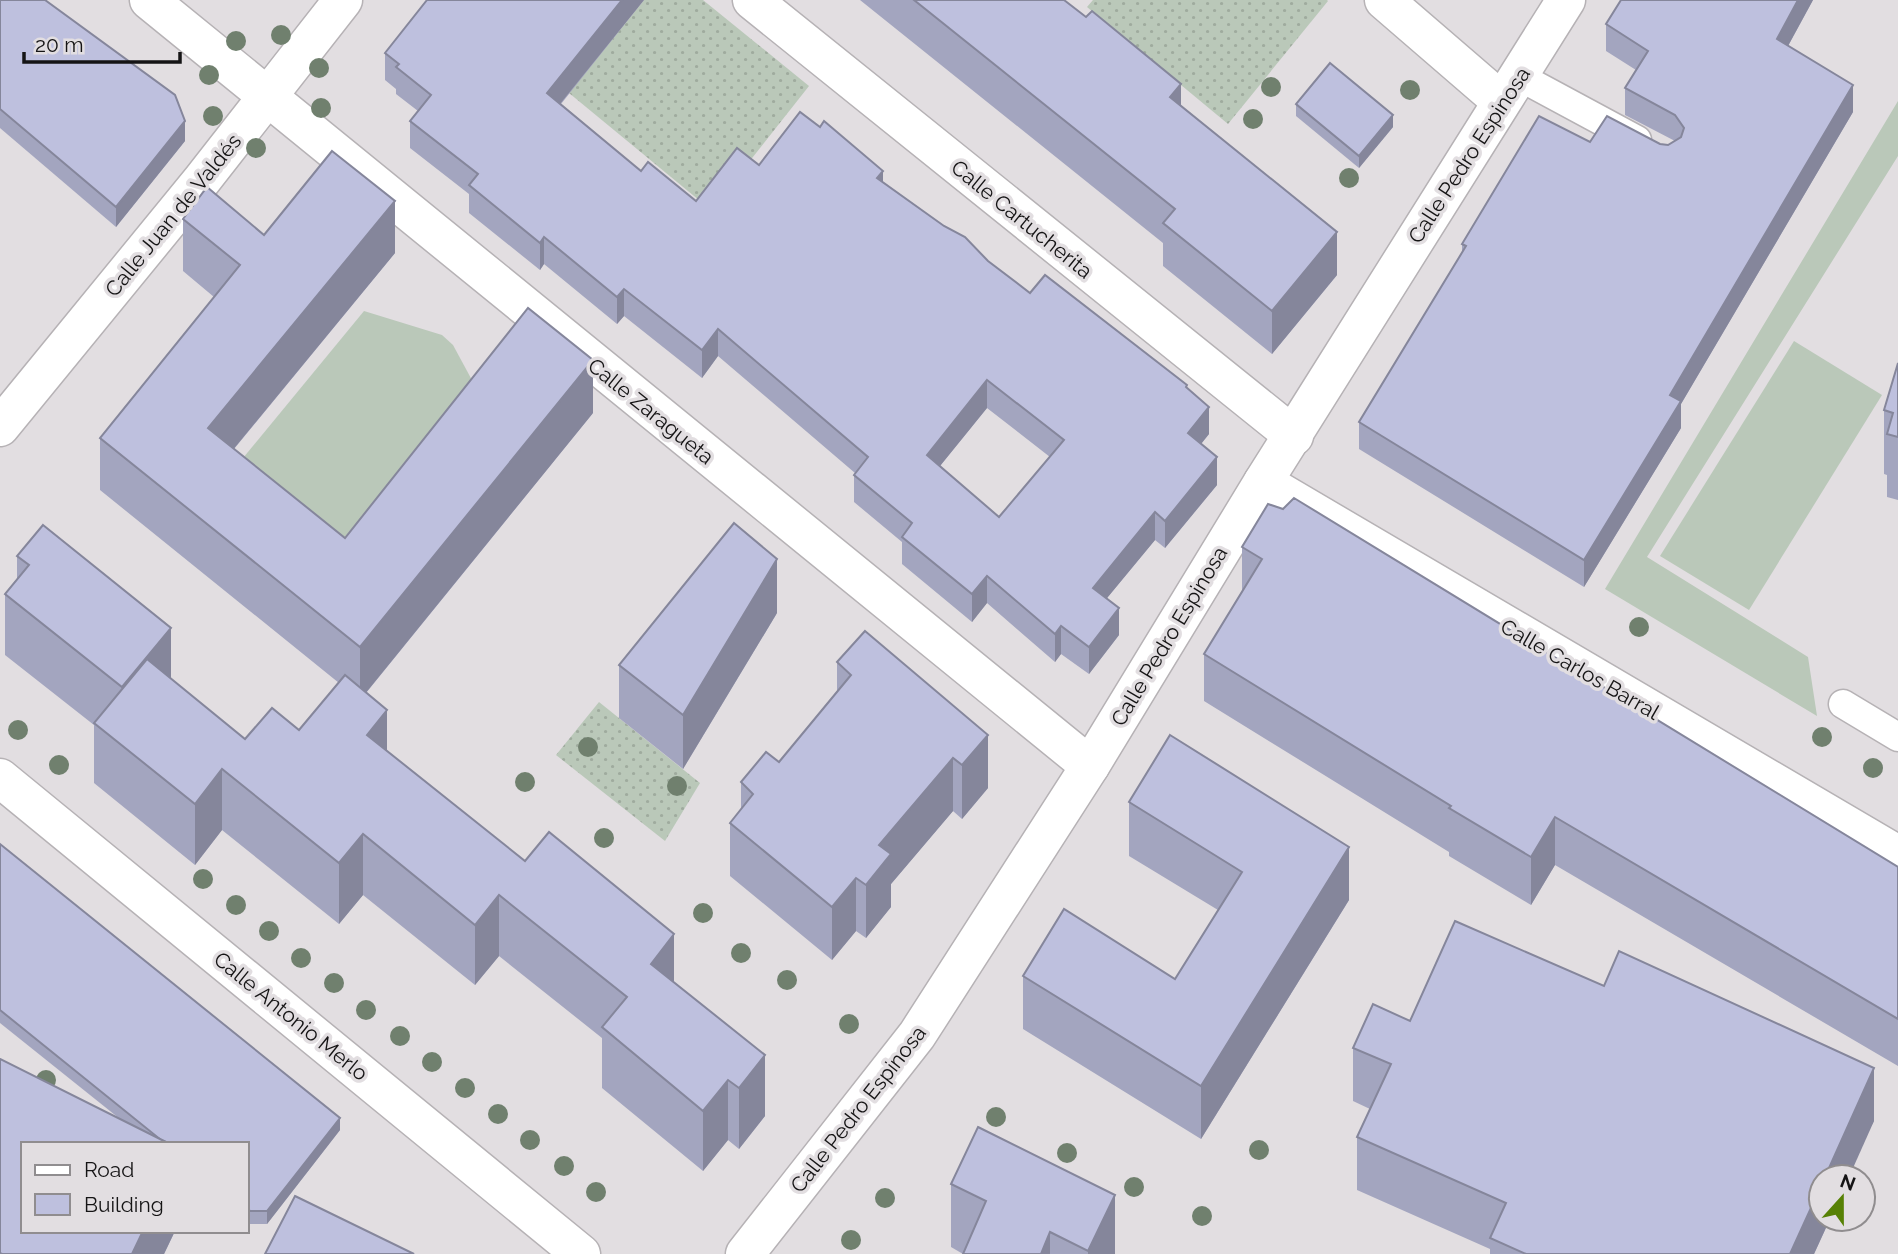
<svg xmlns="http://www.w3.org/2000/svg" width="1898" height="1254" font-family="Raleway,sans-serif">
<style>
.grass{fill:url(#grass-dots)}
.garden{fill:#bac8b9}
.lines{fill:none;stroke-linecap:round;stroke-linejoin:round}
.lane-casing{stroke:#b6b2b5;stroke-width:31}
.street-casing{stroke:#b6b2b5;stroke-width:41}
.lane{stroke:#fff;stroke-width:28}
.street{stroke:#fff;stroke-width:38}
.tree{fill:#70806e}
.wall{fill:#a3a5bf;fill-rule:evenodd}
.shaded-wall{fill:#85869b}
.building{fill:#bec0de;stroke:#85869b;stroke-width:2;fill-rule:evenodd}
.labels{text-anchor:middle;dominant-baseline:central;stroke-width:7;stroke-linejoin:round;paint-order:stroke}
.street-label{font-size:21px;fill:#151415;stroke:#e2dee1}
</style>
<defs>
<pattern id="grass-dots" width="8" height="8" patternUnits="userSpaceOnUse" patternTransform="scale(1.75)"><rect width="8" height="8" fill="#bac8b9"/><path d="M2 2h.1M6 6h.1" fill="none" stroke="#9fab9e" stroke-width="1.8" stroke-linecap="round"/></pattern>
</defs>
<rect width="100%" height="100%" fill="#e2dee1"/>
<g class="grass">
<path d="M644 0H703L809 86 711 210 569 93Z"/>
<path d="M1093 0H1327L1328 1 1228 124 1087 7Z"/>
<path d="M599 702 700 783 665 841 556 755Z"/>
</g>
<g class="garden">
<path d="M1898 101V156L1647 557 1808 657 1817 716 1605 589Z"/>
<path d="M364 311 442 335 453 345 473 382 326 560 229 475Z"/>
<path d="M1794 341 1882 395 1749 610 1660 556Z"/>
</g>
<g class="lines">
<g class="lane-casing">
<g id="lane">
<path d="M1520 77 1637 140"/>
<path d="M1843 704 1898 737"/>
</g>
</g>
<g class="street-casing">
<g id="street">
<path d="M149 0 1090 766"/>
<path d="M752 0 1294 436"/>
<path d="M1384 0 1501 101"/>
<path d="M0 427 202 180 343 0"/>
<path d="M1263 482 1898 855"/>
<path d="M0 778 581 1254"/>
<path d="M745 1254 917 1035 1090 766 1263 482 1566 0"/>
</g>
</g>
<use href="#lane" class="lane"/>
<use href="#street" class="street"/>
</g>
<g class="tree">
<circle cx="281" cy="35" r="10"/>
<circle cx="236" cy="41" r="10"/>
<circle cx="319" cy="68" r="10"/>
<circle cx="209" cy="75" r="10"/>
<circle cx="1271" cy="87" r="10"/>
<circle cx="1410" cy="90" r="10"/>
<circle cx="321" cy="108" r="10"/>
<circle cx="213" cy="116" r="10"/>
<circle cx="1253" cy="119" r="10"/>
<circle cx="256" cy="148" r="10"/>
<circle cx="1349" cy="178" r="10"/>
<circle cx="1639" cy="627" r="10"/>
<circle cx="18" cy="730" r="10"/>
<circle cx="1822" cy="737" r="10"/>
<circle cx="588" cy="747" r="10"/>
<circle cx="59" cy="765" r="10"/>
<circle cx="1873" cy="768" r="10"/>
<circle cx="525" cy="782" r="10"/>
<circle cx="677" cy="786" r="10"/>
<circle cx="604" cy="838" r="10"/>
<circle cx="203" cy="879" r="10"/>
<circle cx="236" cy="905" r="10"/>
<circle cx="703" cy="913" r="10"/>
<circle cx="269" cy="931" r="10"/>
<circle cx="741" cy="953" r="10"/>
<circle cx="301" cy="958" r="10"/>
<circle cx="787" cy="980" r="10"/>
<circle cx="334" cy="983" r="10"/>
<circle cx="366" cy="1010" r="10"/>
<circle cx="849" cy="1024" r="10"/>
<circle cx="400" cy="1036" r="10"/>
<circle cx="432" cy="1062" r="10"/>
<circle cx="46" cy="1080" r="10"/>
<circle cx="465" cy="1088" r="10"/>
<circle cx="498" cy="1114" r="10"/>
<circle cx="996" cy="1117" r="10"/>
<circle cx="530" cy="1140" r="10"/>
<circle cx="1259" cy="1150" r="10"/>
<circle cx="1067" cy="1153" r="10"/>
<circle cx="564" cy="1166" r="10"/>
<circle cx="1134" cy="1187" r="10"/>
<circle cx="596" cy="1192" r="10"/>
<circle cx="885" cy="1198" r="10"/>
<circle cx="1202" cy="1216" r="10"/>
<circle cx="851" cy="1240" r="10"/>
</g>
<g class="wall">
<path d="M0 0 185 141 116 227 0 128Z"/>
<path d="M427 0H644L561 104 641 171 696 201 759 165 883 182 1030 293 1187 389 1209 434 1201 444 1217 485 1165 548 1155 540 1107 598 1119 635 1089 674 1061 654 1055 662 987 603 972 622 902 564V542L854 502V475L855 473 718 356 702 378 624 316 617 324 544 264 540 270 469 213V194L410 148V121L418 111 396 94V89L385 80V53ZM987 408 1050 457 999 517 940 466Z"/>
<path d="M860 0H1064L1181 106 1337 275 1272 354 1163 266V243Z"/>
<path d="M1621 0H1813L1788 46 1853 112 1681 404V428L1584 587 1359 449V422L1462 252V244L1590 142 1660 144 1668 145 1675 141 1625 115V88L1636 70 1606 51V24Z"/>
<path d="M1296 104 1393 127 1359 168 1296 116Z"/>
<path d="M183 219 264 235 395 253 234 449 345 538 593 413 366 693 387 751 674 982 765 1116 739 1149 728 1140 703 1171 602 1088V1038L499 956 475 985 363 895 339 924 222 830 195 865 94 783V725L5 655V594L17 579V556L245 739 299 730 339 683 100 490V438L214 297 183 271Z"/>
<path d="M1898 363V500L1887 497V475L1884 474V410Z"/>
<path d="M1242 547 1898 867V1066L1555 865 1531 905 1449 856V852L1204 701V654L1242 591Z"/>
<path d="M777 613 683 769 619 718V665Z"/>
<path d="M865 631 988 788 962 819 953 811 891 884V907L866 938 856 931 832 960 730 876V823L741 810V782L779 762 837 691V662Z"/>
<path d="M1129 802 1349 900 1201 1139 1023 1029V976L1175 979 1218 910 1129 856Z"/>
<path d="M0 844 340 1130 267 1224H250L247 1221V1144H23V1231H175L164 1254H0V1059L120 1119 0 1023Z"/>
<path d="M1410 1021 1874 1121 1821 1219H1830L1814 1254H1490V1249L1357 1190V1137L1370 1109 1353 1101V1048Z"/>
<path d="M951 1184 1115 1254H963L951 1247Z"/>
</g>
<g class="shaded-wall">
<path d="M622 0H644L547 120V93Z"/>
<path d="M1798 0H1813L1777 66V39Z"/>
<path d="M1181 84V127L1170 97Z"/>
<path d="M1853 85V112L1681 404V428L1584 587V560L1670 395Z"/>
<path d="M1393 115V127L1359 168V156Z"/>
<path d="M185 121V141L116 227V207Z"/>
<path d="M883 171V198L877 178Z"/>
<path d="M395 201V253L208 480V428Z"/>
<path d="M1337 232V275L1272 354V311Z"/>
<path d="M544 237V264L540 270V243Z"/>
<path d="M624 289V316L617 324V297Z"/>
<path d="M718 329V356L702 378V350Z"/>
<path d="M593 360V413L360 700V647Z"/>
<path d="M987 380V408L927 482V455Z"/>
<path d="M1209 407V434L1188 460V433Z"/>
<path d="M1217 457V485L1165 548V521Z"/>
<path d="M1155 512V540L1093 615V588Z"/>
<path d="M777 559V613L683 769V715Z"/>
<path d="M987 576V603L972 622V594Z"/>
<path d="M1119 608V635L1089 674V647Z"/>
<path d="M1061 626V654L1055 662V634Z"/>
<path d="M171 628V688L122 745V687Z"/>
<path d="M387 710V770L367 735Z"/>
<path d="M988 735V788L962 819V765Z"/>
<path d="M953 758V811L891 884V907L866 938V885L879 845Z"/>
<path d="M222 769V830L195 865V804Z"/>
<path d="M1555 817V865L1531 905V857Z"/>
<path d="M363 834V895L339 924V863Z"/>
<path d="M1349 847V900L1201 1139V1086Z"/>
<path d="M856 878V931L832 960V907Z"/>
<path d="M499 895V956L475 985V925Z"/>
<path d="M674 934V995L651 964Z"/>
<path d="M765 1055V1116L739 1149V1088Z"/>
<path d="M1874 1068V1121L1849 1177H1825Z"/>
<path d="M728 1080V1140L703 1171V1111Z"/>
<path d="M340 1118V1130L267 1224V1211Z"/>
<path d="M1821 1186V1219H1830L1814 1254H1790Z"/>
<path d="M1115 1195V1254H1088V1251Z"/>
<path d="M143 1231H175L164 1254H132Z"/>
<path d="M1050 1232V1254H1041Z"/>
</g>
<g class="building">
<path d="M0 0H45L175 95 185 121 116 207 0 109Z"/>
<path d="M427 0H622L547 93 641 171 648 162 696 201 737 148 759 165 800 112 820 127 824 121 883 171 877 178 944 226 965 237 988 261 1030 293 1045 275 1187 385 1186 387 1209 407 1188 433 1217 457 1165 521 1155 512 1093 588 1119 608 1089 647 1061 626 1055 634 987 576 972 594 902 537 912 523 854 475 868 457 718 329 702 350 624 289 617 297 544 237 540 243 469 185 478 174 410 121 431 95 396 67 399 64 385 53ZM987 380 1064 440 999 517 927 455Z"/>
<path d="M914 0H1064L1086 17 1092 11 1181 84 1170 97 1337 232 1272 311 1163 223 1175 209Z"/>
<path d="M1621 0H1798L1777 39 1853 85 1670 395 1681 401 1584 560 1359 422 1466 246 1462 244 1539 116 1590 142 1607 116 1660 144 1668 145 1681 137 1684 128 1675 115 1625 88 1648 51 1606 24Z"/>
<path d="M1330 63 1393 115 1359 156 1296 104Z"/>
<path d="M332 151 395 201 208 428 345 538 528 308 593 360 360 647 100 438 240 265 183 219 207 187 264 235Z"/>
<path d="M1898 363V437L1887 434 1893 413 1884 410Z"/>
<path d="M1294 498 1898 867V1019L1555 817 1531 857 1449 808 1451 806 1204 654 1262 559 1242 547 1268 504 1283 509Z"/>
<path d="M734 523 777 559 683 715 619 665Z"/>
<path d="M43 525 171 628 122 687 5 594 29 565 17 556Z"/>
<path d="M865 631 988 735 962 765 953 758 879 845 891 854 866 885 856 878 832 907 730 823 753 794 741 782 766 752 779 762 851 675 837 662Z"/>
<path d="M147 659 245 739 272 708 299 730 345 675 387 710 367 735 525 861 549 832 674 934 651 964 765 1055 739 1088 728 1080 703 1111 602 1027 627 997 499 895 475 925 363 834 339 863 222 769 195 804 94 723Z"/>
<path d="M1170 735 1349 847 1201 1086 1023 976 1064 909 1175 979 1242 872 1129 802Z"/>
<path d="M0 844 340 1118 267 1211H250L247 1208V1144H170L161 1140 0 1010Z"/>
<path d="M1455 921 1604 986 1619 951 1874 1068 1825 1177H1821V1186L1790 1254H1526L1490 1238 1506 1203 1357 1137 1391 1064 1353 1048 1373 1004 1410 1021Z"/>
<path d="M0 1059 170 1144H23V1231H143L132 1254H2L0 1253Z"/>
<path d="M978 1127 1115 1195 1088 1251 1050 1232 1041 1254H963L986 1201 951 1184Z"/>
<path d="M295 1196 414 1254H265Z"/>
</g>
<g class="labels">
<g class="street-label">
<text transform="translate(1469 155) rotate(-57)">Calle Pedro Espinosa</text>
<text transform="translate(173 215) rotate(-51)">Calle Juan de Valdés</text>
<text transform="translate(1022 219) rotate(39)">Calle Cartucherita</text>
<text transform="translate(651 411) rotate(39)">Calle Zaragueta</text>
<text transform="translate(1169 636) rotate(-59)">Calle Pedro Espinosa</text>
<text transform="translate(1580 669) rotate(30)">Calle Carlos Barral</text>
<text transform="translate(291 1016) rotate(39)">Calle Antonio Merlo</text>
<text transform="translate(858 1109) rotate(-52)">Calle Pedro Espinosa</text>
</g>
</g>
<rect x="21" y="1142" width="228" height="91" fill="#e2dee1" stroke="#908d8f" stroke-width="2"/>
<rect x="35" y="1165" width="35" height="10" fill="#ffffff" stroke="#908d8f" stroke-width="2"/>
<text x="84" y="1177" font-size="21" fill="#151415">Road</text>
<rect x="35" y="1194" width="35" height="21" fill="#bec0de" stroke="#908d8f" stroke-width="2"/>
<text x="84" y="1212" font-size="21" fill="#151415">Building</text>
<g transform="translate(1842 1198) rotate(21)"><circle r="33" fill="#e2dee1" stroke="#908d8f" stroke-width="2"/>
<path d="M0-5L12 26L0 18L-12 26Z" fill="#578105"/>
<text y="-10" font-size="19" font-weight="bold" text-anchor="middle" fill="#151415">N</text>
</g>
<path d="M24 52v10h156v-10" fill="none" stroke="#151415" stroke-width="3.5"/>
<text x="35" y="52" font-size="21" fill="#151415" stroke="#e2dee1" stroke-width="5" paint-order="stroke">20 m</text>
</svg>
